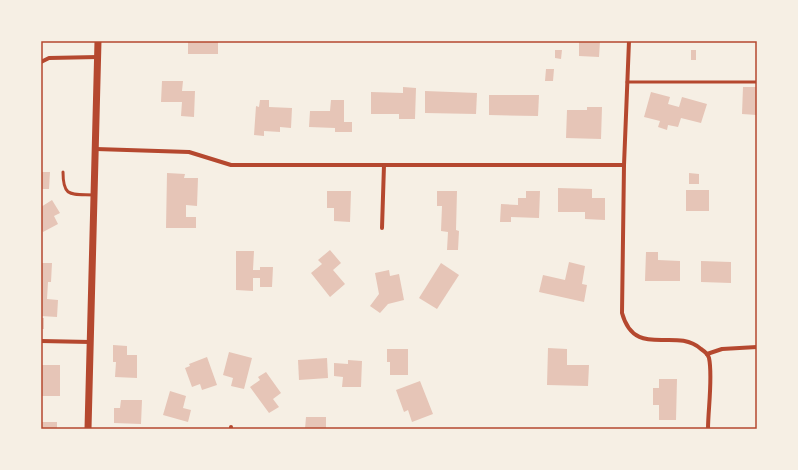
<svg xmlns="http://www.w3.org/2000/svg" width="798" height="470" font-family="Commissioner,sans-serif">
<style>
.building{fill:#e6c5b7}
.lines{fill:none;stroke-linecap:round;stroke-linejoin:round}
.service{stroke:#b5482f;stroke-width:3}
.minor{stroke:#b5482f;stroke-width:4}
.tertiary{stroke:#b5482f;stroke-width:7}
.neatline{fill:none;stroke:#b5482f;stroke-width:1.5}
</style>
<rect width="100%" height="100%" fill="#f6efe4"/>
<g class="building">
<rect x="188" y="41" width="30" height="13"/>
<path d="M579 41H600L599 57 579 56Z"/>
<path d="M555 50H562L561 59 555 58Z"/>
<rect x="691" y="50" width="5" height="10"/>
<path d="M546 69H554L553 81H545Z"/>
<path d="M162 81H183L182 91H195L194 117 181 116 182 102H161Z"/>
<path d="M403 87 416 88 415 119H399V114H371V92L403 93Z"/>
<path d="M743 87H757V115L742 114Z"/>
<path d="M425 91 477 93 476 114 425 113Z"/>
<path d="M651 92 670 97 668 104 679 107 682 97 707 104 701 123 681 118 678 127 668 125 667 130 658 127 660 121 644 117Z"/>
<path d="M489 95H539L538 116 489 115Z"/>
<path d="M260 100H269V107L292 108 291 128 280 127V132L264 131V136L254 135 256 106 259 107Z"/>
<path d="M331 100H344V122H352V132H335V128L309 127 310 111H330Z"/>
<path d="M587 107H602L601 139 566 138 567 110H587Z"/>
<path d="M41 172H50L49 189H41Z"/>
<path d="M167 173 185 174 184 178H198L197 206 186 205V217H196V228H166Z"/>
<path d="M689 173 699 174V184H689Z"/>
<path d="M558 188 592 189V198H605V220L585 219V212H558Z"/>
<rect x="686" y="190" width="23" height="21"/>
<path d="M327 191H351L350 222 334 221V208H327Z"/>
<path d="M437 191H457L456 230 459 231 458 250H447L448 232 441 231 442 206H437Z"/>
<path d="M526 191H540L539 218 511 217V222H500L501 204 518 205V198H526Z"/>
<path d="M52 200 60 213 54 216 58 224 43 232 41 228V207Z"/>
<path d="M330 250 341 263 333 270 345 284 330 297 311 273 322 264 318 260Z"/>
<path d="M236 251H254L253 270H260V267H273L272 287H260V278H253V291L236 290Z"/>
<path d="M646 252H658V260L680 261V281H645Z"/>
<path d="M701 261 731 262V283L701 282Z"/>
<path d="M569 262 585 266 582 284 587 285 584 302 539 292 543 275 565 280Z"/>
<path d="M41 263H52L51 282H48L47 299 58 300 57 317 41 316Z"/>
<path d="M441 263 459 275 437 309 419 298Z"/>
<path d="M389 270 390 276 399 274 404 300 388 304 380 313 370 306 379 294 375 273Z"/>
<rect x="41" y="318" width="3" height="11"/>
<path d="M113 345 127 346V355H137V378L115 377 116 362H113Z"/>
<path d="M548 348 567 349V365H589L588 386 547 385Z"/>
<path d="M387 349H408V375H390V362H387Z"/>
<path d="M229 352 252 358 244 389 231 386 233 378 223 375Z"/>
<path d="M207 357 217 385 202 390 200 384 192 387 185 368 190 366 189 364Z"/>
<path d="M327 358 328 378 299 380 298 360Z"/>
<path d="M348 360 362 361 361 387H342L343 377 334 376V363L348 364Z"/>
<rect x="41" y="365" width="19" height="31"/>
<path d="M266 372 281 393 273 399 279 407 269 413 250 387 260 380 258 377Z"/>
<path d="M659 379H677L676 420H659V405H653V388H659Z"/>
<path d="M420 381 433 414 412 422 408 410 404 412 396 390Z"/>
<path d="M170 391 186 396 183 408 191 410 188 422 163 415Z"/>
<path d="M121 400H142L141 424 114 423V408H120Z"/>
<path d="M306 417H326V429H305Z"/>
<rect x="41" y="422" width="16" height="7"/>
</g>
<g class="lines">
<g class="service">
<path d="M627 82H757"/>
<path d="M63 172C63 198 71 194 94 195"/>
</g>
<g class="minor">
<path d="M629 41 624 165 622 313C635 360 675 326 701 349 704 351 708 354 709 358 713 376 708 410 708 429"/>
<path d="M41 62 49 58 98 57"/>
<path d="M96 149 189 152 231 165H624"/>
<path d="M382 228 384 165"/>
<path d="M41 341 90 342"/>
<path d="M707 354 722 349 757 347"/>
<path d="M231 429V427"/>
</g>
<path class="tertiary" d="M88 429 98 41"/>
</g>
<rect width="798" height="470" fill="none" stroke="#f6efe4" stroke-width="84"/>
<rect x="42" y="42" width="714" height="386" class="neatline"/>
</svg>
